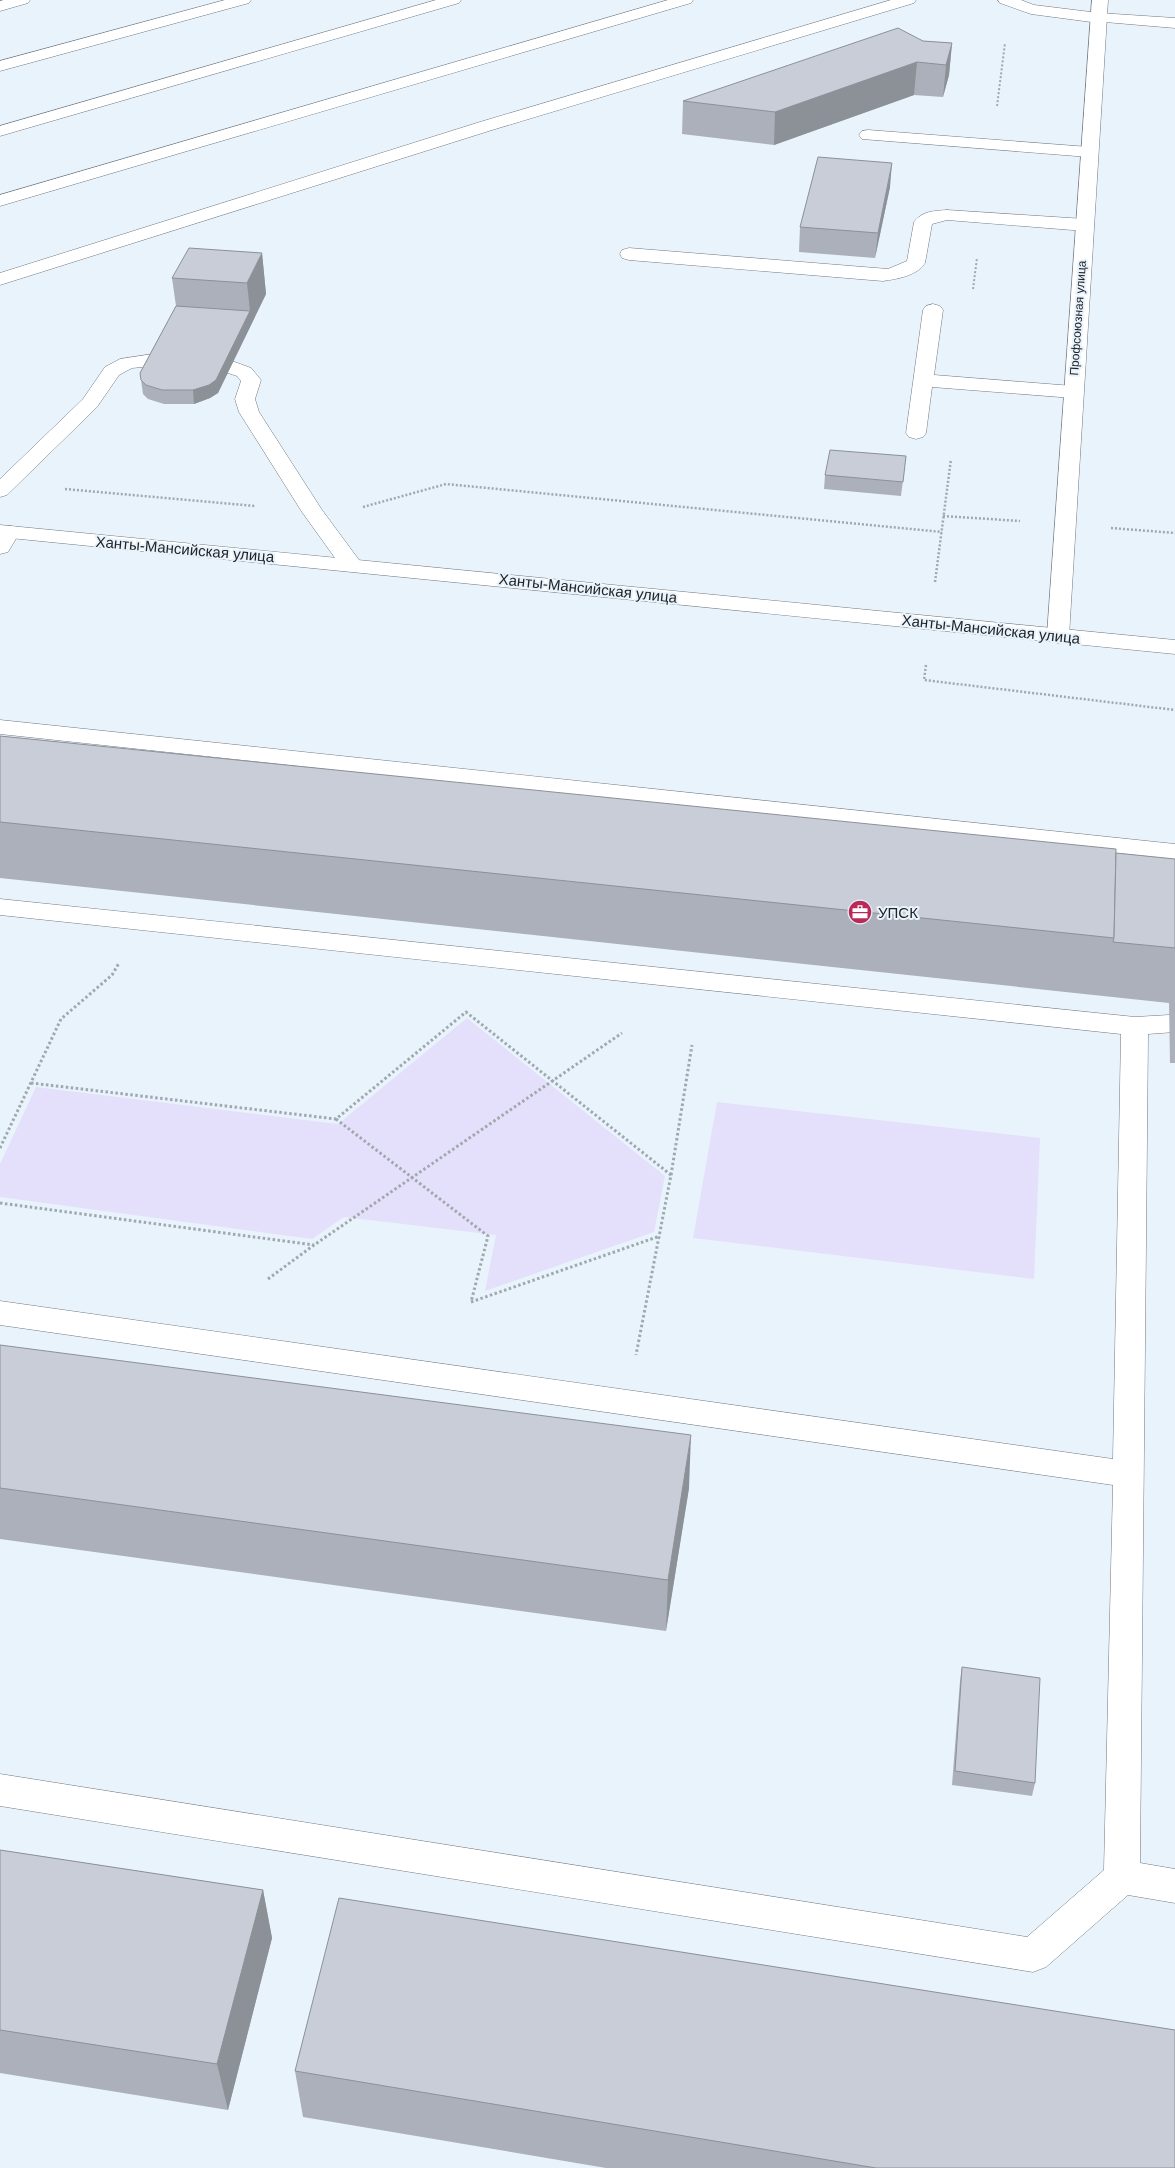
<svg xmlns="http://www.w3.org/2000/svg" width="1175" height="2168" font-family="Helvetica,sans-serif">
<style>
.green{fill:#e4e0fb}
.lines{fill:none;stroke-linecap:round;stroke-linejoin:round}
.service-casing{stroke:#707981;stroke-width:1}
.minor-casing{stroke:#707981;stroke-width:1}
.secondary-casing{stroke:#707981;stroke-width:1}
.primary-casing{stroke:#707981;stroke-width:1}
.path-far2{stroke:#a0a8af;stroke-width:2;stroke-dasharray:2 2;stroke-linecap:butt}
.path-far1{stroke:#a0a8af;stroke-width:2.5;stroke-dasharray:2 2;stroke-linecap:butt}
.path{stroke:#a0a8af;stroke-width:3;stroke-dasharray:2.5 2.5;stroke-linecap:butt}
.service{fill:#fff;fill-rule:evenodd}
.minor{fill:#fff;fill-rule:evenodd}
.secondary{fill:#fff;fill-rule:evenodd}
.primary{fill:#fff;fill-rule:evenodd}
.wall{fill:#acb0ba}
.shaded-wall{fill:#8c9097}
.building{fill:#c8cdd8;stroke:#8c9097}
.labels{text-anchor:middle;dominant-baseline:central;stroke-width:4;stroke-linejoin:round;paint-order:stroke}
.far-street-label{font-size:12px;fill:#202427;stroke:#e9f3fc}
.street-label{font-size:15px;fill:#202427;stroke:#e9f3fc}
.poi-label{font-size:15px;fill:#202427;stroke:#e9f3fc;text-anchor:start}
</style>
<rect width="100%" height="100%" fill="#e9f3fc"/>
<g class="green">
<path d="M467 1018 665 1176 654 1232 485 1291 496 1235 344 1217 312 1239 0 1197V1164L36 1087 338 1124Z"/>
<path d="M717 1102 1040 1138 1034 1279 693 1238Z"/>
</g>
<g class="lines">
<g class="service-casing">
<g id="service">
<path d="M4 0H30L28 3 0 11V1Z"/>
<path d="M225 0H251L249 3 0 71V61Z"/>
<path d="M436 0H461L459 3 0 136V126Z"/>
<path d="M668 0H693L691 3 0 206V195Z"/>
<path d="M891 0H916L914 3 492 130 0 285V273L480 122Z"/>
<path d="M998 0H1021L1034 5 1099 13 1105 15 1107 18 1105 21 1099 23 1031 14 1000 3Z"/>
<path d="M868 130 1089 147 1095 148 1098 152 1095 156 1089 157 862 139 859 135 862 131Z"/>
<path d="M947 210 1085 219 1091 221 1094 225 1091 229 1085 231 947 220 932 224 925 263C917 276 897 279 883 281L629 260 622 258 620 254 622 250 629 248 888 269 907 261 914 222C922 211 934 211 947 210Z"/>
<path d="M933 304 940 306 943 310 934 375 1073 386 1080 388 1083 392 1080 396 1073 398 932 387 926 433 923 437 916 439 909 437 906 433 923 310 926 306Z"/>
<path d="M153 354 232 361 251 368 261 380 255 399 259 412 322 510 362 564 359 569 351 571 343 569 302 512 239 412 235 399 241 381 237 376 228 373 153 366 132 368 119 375 97 407 7 495 0 497V479L83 399 105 367 120 359Z"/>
<path d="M9 526 17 527 20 532 8 552 0 554V529Z"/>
<path d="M0 720 1175 844V860L0 734Z"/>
<path d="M0 899 1135 1017 1169 1015 1175 1016V1032L1148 1034 1140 1863 1175 1869V1903L1128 1895 1046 1967 1033 1972 0 1806V1774L1027 1937 1104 1870 1113 1485 0 1325V1301L1113 1459 1121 1034 0 915Z"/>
</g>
</g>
<g class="minor-casing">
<path id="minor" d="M1099 13 1175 18V28L1093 21 1091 18 1093 15Z"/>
</g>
<g class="secondary-casing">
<path id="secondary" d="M1092 0H1108L1069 636 1066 641 1058 643 1050 641 1047 636Z"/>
</g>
<g class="primary-casing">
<path id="primary" d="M0 525 1175 640V654L0 537Z"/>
</g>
<g class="path-far2">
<path d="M997 106 1005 43"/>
<path d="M973 289 977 258"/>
</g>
<g class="path-far1">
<path d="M65 489 255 506"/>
<path d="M363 507 446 484 942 532"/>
<path d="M943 516 1020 521"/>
<path d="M1111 528 1175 533"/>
<path d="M935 582 951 459"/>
<path d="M926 665 924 680 1175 710"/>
</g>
<g class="path">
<path d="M31 1083 336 1119 466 1012 671 1175 636 1355"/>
<path d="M336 1119 488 1236 471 1302"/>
<path d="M0 1148 61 1019 112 975 119 963"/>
<path d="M671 1175 692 1045"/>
<path d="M0 1203 314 1245"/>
<path d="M268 1279 314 1245 622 1033"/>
<path d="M471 1302 660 1236"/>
</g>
<use href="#service" class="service"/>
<use href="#minor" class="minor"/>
<use href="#secondary" class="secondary"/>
<use href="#primary" class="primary"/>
</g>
<g class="wall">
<path d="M923 41 952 43 949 75 943 97 914 95 774 145 682 134 683 101Z"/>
<path d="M890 187 875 258 799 252 800 227Z"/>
<path d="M262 253 266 294 218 393 210 398 194 404H164L148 399 143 394 140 373 176 306 172 278Z"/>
<path d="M906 456 901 496 824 489 825 475Z"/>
<path d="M0 736 1175 859V1063H1170L1169 1003 0 878Z"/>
<path d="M0 1345 689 1488 666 1631 0 1539Z"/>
<path d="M962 1667 1035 1783 1032 1796 952 1785 960 1681Z"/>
<path d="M0 1850 263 1890 272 1938 228 2110 0 2073Z"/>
<path d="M295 2071 1175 2168H606L303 2117Z"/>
</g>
<g class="shaded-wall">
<path d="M952 43 949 75 943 97 946 65Z"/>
<path d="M917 62 914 95 774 145 775 112Z"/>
<path d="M892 163 890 187 875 258 878 233Z"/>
<path d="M262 253 266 294 218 393 210 398 194 404 193 390 250 311 247 283Z"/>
<path d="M691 1435 689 1488 666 1631 668 1580Z"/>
<path d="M263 1890 272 1938 228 2110 217 2064Z"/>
</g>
<g class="building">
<path d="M898 28 923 41 952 43 946 65 917 62 775 112 683 101Z"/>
<path d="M818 157 892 163 878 233 800 227Z"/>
<path d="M189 248 262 253 247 283 172 278Z"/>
<path d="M176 306 250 311 216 380 209 385 193 390H162L146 385 141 380 140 373Z"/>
<path d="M830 450 906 456 903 482 825 475Z"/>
<path d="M0 736 1116 849 1114 938 0 822Z"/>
<path d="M1116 853 1175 859V948L1113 942 1114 938Z"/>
<path d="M0 1345 691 1435 668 1580 0 1488Z"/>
<path d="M962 1667 1040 1678 1035 1783 955 1771Z"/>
<path d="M0 1850 263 1890 217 2064 0 2030Z"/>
<path d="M339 1898 1175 2030V2168H876L295 2071Z"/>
</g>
<defs>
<g id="office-disc" transform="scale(1.25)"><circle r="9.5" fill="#b92a57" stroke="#e9f3fc"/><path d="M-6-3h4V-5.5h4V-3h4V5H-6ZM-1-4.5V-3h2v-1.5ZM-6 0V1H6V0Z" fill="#fff"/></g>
</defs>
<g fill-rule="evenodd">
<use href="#office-disc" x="860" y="912"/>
</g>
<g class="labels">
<g class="far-street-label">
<text transform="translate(1078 318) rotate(-86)">Профсоюзная улица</text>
</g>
<g class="street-label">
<text transform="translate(185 549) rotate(5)">Ханты-Мансийская улица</text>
<text transform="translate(588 588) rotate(6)">Ханты-Мансийская улица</text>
<text transform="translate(991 629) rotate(6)">Ханты-Мансийская улица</text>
</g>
<g class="poi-label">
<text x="878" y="912">УПСК</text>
</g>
</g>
</svg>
